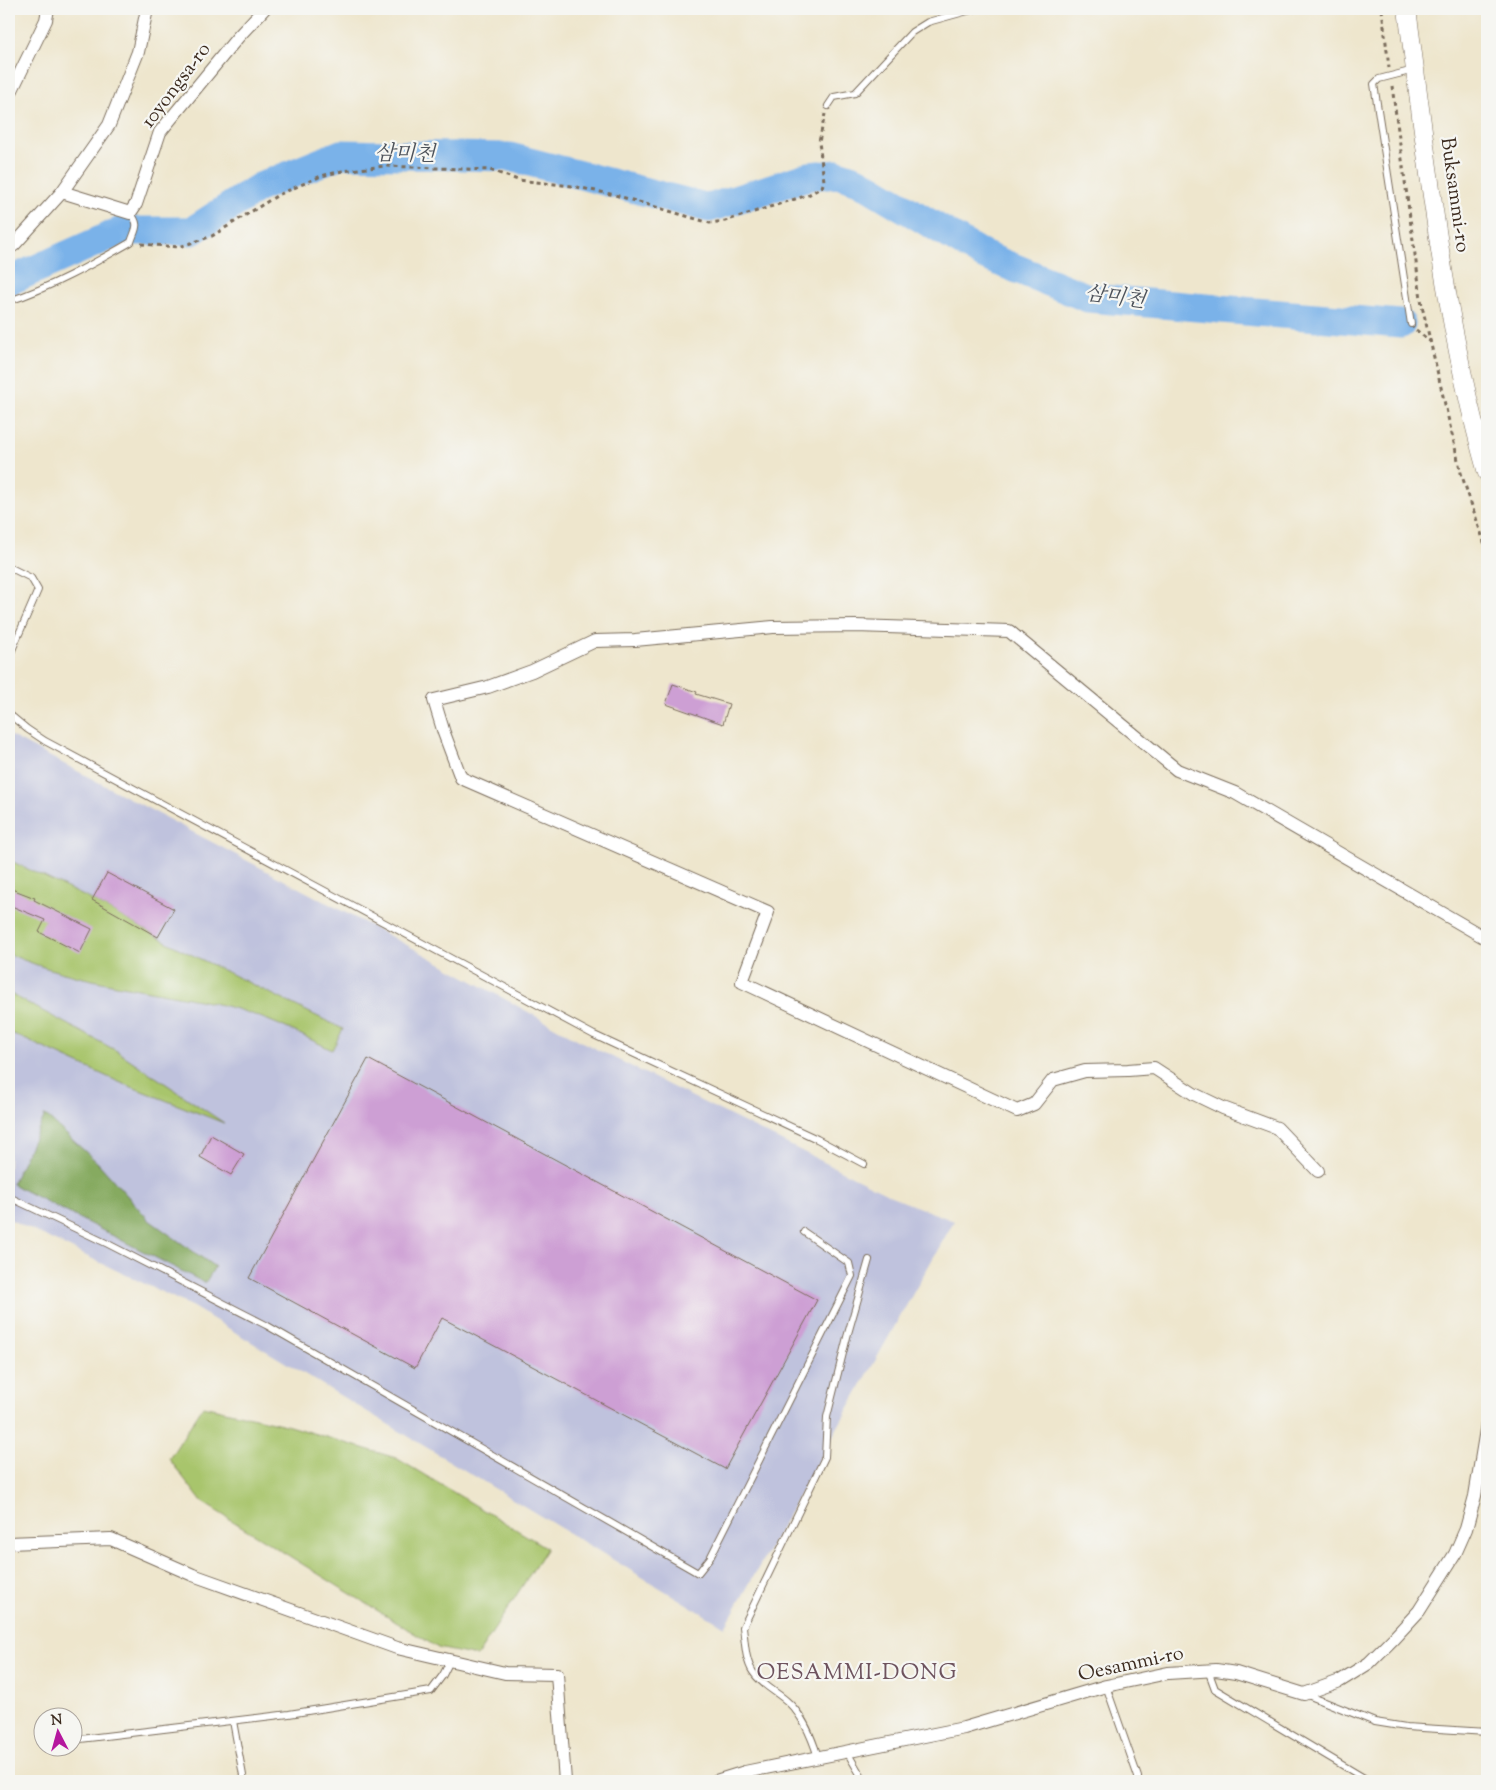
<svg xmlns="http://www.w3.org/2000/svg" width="1496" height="1790" font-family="'Sorts Mill Goudy','Noto Serif KR',serif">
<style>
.industrial{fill:#bfc2dd}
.green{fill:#a8c56c;stroke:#727845}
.forest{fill:#86aa60;stroke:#606a3f}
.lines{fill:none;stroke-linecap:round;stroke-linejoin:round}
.river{stroke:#7ab2e9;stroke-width:29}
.building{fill:#cd9fd4}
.lane-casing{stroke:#7a6c5b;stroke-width:8}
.street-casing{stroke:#7a6c5b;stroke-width:14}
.secondary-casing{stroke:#7a6c5b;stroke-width:19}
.path{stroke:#7a6c5b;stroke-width:3;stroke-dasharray:4 4;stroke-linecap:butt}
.lane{stroke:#fff;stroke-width:6}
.street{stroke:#fff;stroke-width:12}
.secondary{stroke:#fff;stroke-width:18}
.labels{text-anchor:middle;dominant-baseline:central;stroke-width:4.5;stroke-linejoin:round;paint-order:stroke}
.street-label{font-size:20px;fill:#3b2a1e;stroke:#f6f6f2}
.water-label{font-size:21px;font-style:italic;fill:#4e535b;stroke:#f6f6f2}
.quarter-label{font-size:22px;letter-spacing:1px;fill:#6e535e;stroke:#f6f6f2}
</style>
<rect width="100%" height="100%" fill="#f6f6f2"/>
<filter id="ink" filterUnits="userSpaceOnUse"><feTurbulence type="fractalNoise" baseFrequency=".02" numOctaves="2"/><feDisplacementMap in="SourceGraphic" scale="10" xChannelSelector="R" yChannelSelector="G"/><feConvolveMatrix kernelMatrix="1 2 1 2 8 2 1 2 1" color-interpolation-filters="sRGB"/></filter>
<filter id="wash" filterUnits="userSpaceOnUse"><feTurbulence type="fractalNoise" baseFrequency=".0096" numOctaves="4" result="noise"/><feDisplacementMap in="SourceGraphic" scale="20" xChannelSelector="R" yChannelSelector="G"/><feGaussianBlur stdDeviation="1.12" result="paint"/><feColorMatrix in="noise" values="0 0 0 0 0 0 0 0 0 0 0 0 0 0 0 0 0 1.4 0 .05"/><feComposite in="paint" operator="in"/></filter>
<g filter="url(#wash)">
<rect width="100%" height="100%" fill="#eee6cd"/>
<path class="industrial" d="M9 735 422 953 584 1043 902 1201 954 1221 725 1627 193 1307 9 1219Z"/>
<g class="green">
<path d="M9 860 92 900 178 948 343 1029 332 1050C298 1033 264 1016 226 1006 154 989 77 984 9 954Z"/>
<path d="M9 993 117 1051 224 1123 119 1082 9 1032Z"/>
<path d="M203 1406 286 1425 396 1458 547 1548 477 1656 438 1648 202 1502 169 1459Z"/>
</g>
<path class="forest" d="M45 1115 98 1163 149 1220 215 1267 205 1283 12 1184Z"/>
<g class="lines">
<g class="river">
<path d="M827 175 838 174 859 181 983 255 1088 298 1401 324"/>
<path d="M9 281 121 231H192L260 187 341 154 510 157 709 208 809 176 820 175"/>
</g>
</g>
<g id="blocks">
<g class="building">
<path d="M673 684 697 692 696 694 729 704 723 724 666 704Z"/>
<path d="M107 873 174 909 158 937 92 900Z"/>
<path d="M9 888 35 898 34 900 92 929 80 953 39 932 45 920 9 905Z"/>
<path d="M368 1059 817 1300 725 1469 442 1318 415 1368 249 1278Z"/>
<path d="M211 1135 244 1154 231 1175 200 1157Z"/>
</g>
</g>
</g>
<g filter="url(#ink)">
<use href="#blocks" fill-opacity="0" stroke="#7a6c5b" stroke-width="1"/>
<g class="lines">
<g class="lane-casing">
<g id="lane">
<path d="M828 106 834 97 855 93 912 32 928 22 975 9"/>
<path d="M9 301C52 287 91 265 131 242 135 229 141 225 130 213"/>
<path d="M1411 324 1374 84 1379 79 1414 70"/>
<path d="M9 567 31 578 38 590 9 657"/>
<path d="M9 714 27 729 45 741 594 1035 817 1139 864 1164"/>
<path d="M9 1197 108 1244 266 1325 698 1573 710 1558 852 1276 849 1263 804 1232"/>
<path d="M1208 1670 1215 1689 1369 1781"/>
<path d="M1106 1686 1138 1777V1781"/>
<path d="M1305 1694 1375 1722 1406 1727 1487 1732"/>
<path d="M233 1721 244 1781"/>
<path d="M72 1740 289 1714 431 1691 443 1675 450 1661"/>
<path d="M847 1752 864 1781"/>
<path d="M818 1757C812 1738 804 1717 789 1703 778 1692 762 1686 753 1672 745 1660 745 1641 743 1627L825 1457 827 1417 847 1337 869 1260"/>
</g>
</g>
<g class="street-casing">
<g id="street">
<path d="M9 96 46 20 48 9"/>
<path d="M62 192 130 213 136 204 160 132 238 37 264 9"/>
<path d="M9 248 14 245 62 192 109 125 138 52 147 9"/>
<path d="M1318 1171 1277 1128 1223 1108 1194 1094 1154 1068 1128 1070 1085 1071 1053 1080 1034 1104 1017 1111 742 982 768 912 461 778 444 733 434 700 488 687 532 671 595 641 635 640 773 627 856 626 1009 631 1177 770 1235 793 1487 939"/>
<path d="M9 1543 111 1539 193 1575 397 1648 505 1673 557 1674 565 1781"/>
<path d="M716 1781 745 1772 964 1728 1106 1686 1168 1673 1216 1670 1236 1673 1304 1694 1340 1681 1369 1663 1394 1638 1419 1611 1455 1554 1466 1529 1475 1496 1487 1424"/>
</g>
</g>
<g class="secondary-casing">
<path id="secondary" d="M1407 9C1428 165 1444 321 1487 473"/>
</g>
<g class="path">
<path d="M1382 9 1389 68"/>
<path d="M1392 86 1422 306 1461 473 1487 551"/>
<path d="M141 244 179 247 212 236 278 195 321 176 342 171 385 166 490 170 518 180 572 186 615 195 710 223 725 221 808 195 822 187 824 181 819 142 825 114"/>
<path d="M1416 330 1431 342"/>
</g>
<use href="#lane" class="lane"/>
<use href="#street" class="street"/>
<use href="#secondary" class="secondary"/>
</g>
</g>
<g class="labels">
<g class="street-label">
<text transform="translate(177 86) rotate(-53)">10yongsa-ro</text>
<text transform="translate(1454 195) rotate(82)">Buksammi-ro</text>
<text transform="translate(1131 1665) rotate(-12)">Oesammi-ro</text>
</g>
<g class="water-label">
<text transform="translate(405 155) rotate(1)">삼미천</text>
<text transform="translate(1115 298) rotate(8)">삼미천</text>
</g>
<g class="quarter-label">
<text x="857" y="1674">OESAMMI-DONG</text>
</g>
</g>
<rect width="1496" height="1790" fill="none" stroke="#f6f6f2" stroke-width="30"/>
<g transform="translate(58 1732) rotate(354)"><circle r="24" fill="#f6f6f2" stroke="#aba49d"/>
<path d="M0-4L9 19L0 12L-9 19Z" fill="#b5179e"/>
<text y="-8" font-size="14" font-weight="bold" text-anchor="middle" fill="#3b2a1e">N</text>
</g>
</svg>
